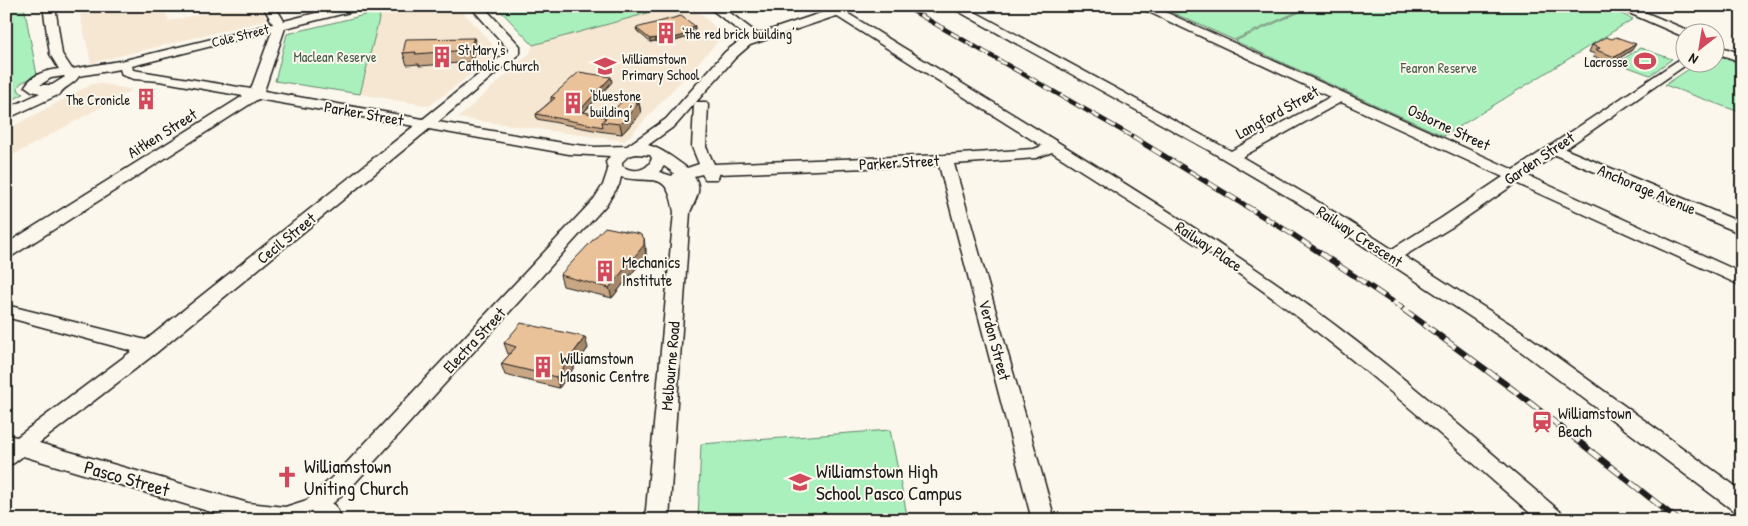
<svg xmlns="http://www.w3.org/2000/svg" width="1748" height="526" font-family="'Patrick Hand',sans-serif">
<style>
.built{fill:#f6e7d3}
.green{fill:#aaf0bc;stroke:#63866c}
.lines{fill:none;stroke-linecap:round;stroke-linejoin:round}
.minor-casing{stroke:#1c1c1c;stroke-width:3}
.minor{fill:#fbf7ec;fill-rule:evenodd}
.rail-far2-casing{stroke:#1c1c1c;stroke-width:4.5}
.rail-far1-casing{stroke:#1c1c1c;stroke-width:5.5}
.rail-casing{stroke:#1c1c1c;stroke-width:6}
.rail-far2{stroke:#fbf7ec;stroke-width:3;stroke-dasharray:9;stroke-linecap:butt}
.rail-far1{stroke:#fbf7ec;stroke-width:4;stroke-dasharray:11;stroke-linecap:butt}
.rail{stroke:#fbf7ec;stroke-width:4.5;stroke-dasharray:13;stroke-linecap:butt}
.wall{fill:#c9a784;stroke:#1c1c1c}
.shaded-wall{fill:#a4886c;stroke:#1c1c1c}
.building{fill:#eac29a;stroke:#1c1c1c}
.labels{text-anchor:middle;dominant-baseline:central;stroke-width:4;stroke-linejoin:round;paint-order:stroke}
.far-poi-label{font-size:14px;fill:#1c1c1c;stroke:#fbf7ec;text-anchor:start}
.far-street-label{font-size:14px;fill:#1c1c1c;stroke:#fbf7ec}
.far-park-label{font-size:14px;fill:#475c4c;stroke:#fbf7ec}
.street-label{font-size:16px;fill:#1c1c1c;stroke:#fbf7ec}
.poi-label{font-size:16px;fill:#1c1c1c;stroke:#fbf7ec;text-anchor:start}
.near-poi-label{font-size:19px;fill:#1c1c1c;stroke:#fbf7ec;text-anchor:start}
.near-street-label{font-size:19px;fill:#1c1c1c;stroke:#fbf7ec}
</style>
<rect width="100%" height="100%" fill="#fbf7ec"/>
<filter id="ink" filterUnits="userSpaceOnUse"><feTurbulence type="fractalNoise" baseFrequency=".02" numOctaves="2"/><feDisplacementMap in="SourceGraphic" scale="10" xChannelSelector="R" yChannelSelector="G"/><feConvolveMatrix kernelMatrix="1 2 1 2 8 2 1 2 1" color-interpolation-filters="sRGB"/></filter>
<g filter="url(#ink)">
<g class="built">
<path d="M78 6H163L169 21 237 6H262L267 20 91 63Z"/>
<path d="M399 6H458L492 44 493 58 429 106 360 94 381 11Z"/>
<path d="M673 6H692L724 35 625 141 458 118 530 53 533 45Z"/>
<path d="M99 83 132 90 6 159V130L92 84Z"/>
</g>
<g class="green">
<path d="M6 6H24L37 75 21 83 18 87 19 91 23 94 6 104Z"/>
<path d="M496 6H673L533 45Z"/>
<path d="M1157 6H1310L1234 40Z"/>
<path d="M1313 6H1604L1633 19 1444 136 1235 41Z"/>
<path d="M381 11 360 94 275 81 287 34Z"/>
<path d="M1640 48 1672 59 1650 75 1617 63Z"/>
<path d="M1716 55 1742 64V113L1665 85 1698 63 1716 62Z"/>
<path d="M890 430 908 520H698L701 444Z"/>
</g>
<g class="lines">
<g class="minor-casing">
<g id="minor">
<path d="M43 6H55L62 54 72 69 125 60 273 24 263 6H275L284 21 343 6H364L362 9 285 28 264 91 423 119 508 51V49L470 6H483L520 46V53L438 122 569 144 595 147 627 146 666 119 725 52 742 39 747 37 707 6H721L758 34 842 6H861L847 13C992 103 1141 189 1282 287 1381 355 1471 436 1562 513L1565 520H1538C1450 443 1364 365 1270 296 1200 245 1126 199 1052 152L1036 158 954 164 1055 520H1032L939 165 718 174 719 176 717 179H705L702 174 694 176C703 189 696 199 690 212L669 520H645L674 212C667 168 653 185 621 177L619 185 606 205 355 483 332 504 335 505 342 520H238L23 456 14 463 6 466V437L12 436 17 437 132 351 6 317V305L146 340 414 126 258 99 12 256 6 257V244L243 96 159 81 134 79 122 75 120 69 79 76C75 84 63 87 60 94L6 119V109L40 93 32 91 25 86C33 74 45 71 59 69L50 54ZM836 16 1042 146 1034 149 945 155 714 164 706 147 708 105 706 102H696L735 58 750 45ZM272 31 251 89 133 70 132 66ZM64 76 65 77 52 85H40L51 78ZM696 102 694 105 692 147 699 164 687 168C675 159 662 149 648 145L676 125ZM429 129 569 154 610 156 606 162 608 170 603 185 594 199 339 471 307 500 285 507 248 503 39 443 156 353ZM636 154 650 155 652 158C648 172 632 173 622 166V162L628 156ZM664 166 674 173 672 176 659 172Z"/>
<path d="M949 6H964L1231 151 1330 97 1136 6H1152L1514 170 1686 55V62H1690L1565 149 1742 223V234L1555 155 1526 175 1742 273V286L1516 183 1452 227 1404 256 1521 331 1742 491V513L1734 511 1507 341 1300 204 1210 151ZM1341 102 1503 177 1440 219 1392 249 1312 198 1242 157Z"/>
<path d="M1613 6H1630L1692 32H1686V37L1682 36Z"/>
<path d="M1716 45 1742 54V62L1716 53Z"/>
</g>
</g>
<use href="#minor" class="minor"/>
<g class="rail-far2-casing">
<path id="rail-far2" d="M904 6 1135 138"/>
</g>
<g class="rail-far1-casing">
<path id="rail-far1" d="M1133 137 1292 234 1405 310"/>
</g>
<g class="rail-casing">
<path id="rail" d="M1403 309 1515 391 1678 520"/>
</g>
<use href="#rail-far2" class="rail-far2"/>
<use href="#rail-far1" class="rail-far1"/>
<use href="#rail" class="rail"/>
</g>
<g class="wall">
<path d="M636 28 695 29 692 30 695 35 661 45 656 41 650 42 637 31Z"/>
<path d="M474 38 477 49 472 62 419 66V64L407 65 403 53Z"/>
<path d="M1592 45 1632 50 1612 63 1593 57 1595 54 1589 52Z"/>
<path d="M612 82 584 112 605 117V119L637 103H639L641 113 622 134 605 132 604 131V132L537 119 536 114 551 101V97Z"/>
<path d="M646 248V256L612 298 563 286 560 275Z"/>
<path d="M504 343 588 348 559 388 505 375 501 364 510 354H508Z"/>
</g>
<g class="shaded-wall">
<path d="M695 26V29L690 31 689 28Z"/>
<path d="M694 32 695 35 661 45V42Z"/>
<path d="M474 38 477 49 472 62 468 50Z"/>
<path d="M656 38V41L650 42V39Z"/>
<path d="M1636 44 1632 50 1612 63 1615 57Z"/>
<path d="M611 77 612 82 580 116 579 111Z"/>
<path d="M637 101V105L639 103 641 113 622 134 620 124Z"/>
<path d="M644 238 646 256 612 298 609 288Z"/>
<path d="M585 337 588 348 559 388 556 377Z"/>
</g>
<g class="building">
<path d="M681 16 695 26 689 28 694 32 661 42 656 38 650 39 636 28Z"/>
<path d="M1606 37 1612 39 1616 37 1636 44 1615 57 1596 50 1600 48 1592 45Z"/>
<path d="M474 38 468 50 415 54 416 52 403 53 406 39Z"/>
<path d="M579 72 611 77 579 111 605 117 604 120 602 122 603 127 536 114 555 98 551 97Z"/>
<path d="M629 94 637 101 635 103H639L620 124 602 122Z"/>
<path d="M605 227 640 234 644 238V245L609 288 560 275Z"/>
<path d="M521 323 585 337 556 377 501 364 516 347 504 343Z"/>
</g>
</g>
<defs>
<g id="building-bare" transform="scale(1.725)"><path d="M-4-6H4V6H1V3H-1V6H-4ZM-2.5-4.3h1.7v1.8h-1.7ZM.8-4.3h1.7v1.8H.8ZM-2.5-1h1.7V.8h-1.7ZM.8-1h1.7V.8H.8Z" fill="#d1495b" stroke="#fbf7ec" stroke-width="2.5" paint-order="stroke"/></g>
<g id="stadium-bare" transform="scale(1.725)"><path d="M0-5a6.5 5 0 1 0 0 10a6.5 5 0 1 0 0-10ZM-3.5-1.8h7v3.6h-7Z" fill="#d1495b" stroke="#fbf7ec" stroke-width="2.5" paint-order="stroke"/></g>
<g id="school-bare" transform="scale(1.725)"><path d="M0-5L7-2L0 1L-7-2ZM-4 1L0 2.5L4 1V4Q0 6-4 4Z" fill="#d1495b" stroke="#fbf7ec" stroke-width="2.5" paint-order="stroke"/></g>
<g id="station-bare" transform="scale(1.725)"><path d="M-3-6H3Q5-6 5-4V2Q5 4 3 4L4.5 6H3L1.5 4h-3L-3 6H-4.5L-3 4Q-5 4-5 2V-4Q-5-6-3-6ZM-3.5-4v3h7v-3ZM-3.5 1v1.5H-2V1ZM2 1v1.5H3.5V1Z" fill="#d1495b" stroke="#fbf7ec" stroke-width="2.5" paint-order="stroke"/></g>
<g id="church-bare" transform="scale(1.725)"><path d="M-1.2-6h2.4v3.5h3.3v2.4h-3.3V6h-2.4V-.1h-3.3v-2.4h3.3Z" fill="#d1495b" stroke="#fbf7ec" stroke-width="2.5" paint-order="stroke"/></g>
</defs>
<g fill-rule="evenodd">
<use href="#building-bare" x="666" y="33"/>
<use href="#building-bare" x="442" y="57"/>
<use href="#stadium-bare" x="1645" y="61"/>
<use href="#school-bare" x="605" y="66"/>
<use href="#building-bare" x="146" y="99"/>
<use href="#building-bare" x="573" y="103"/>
<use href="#building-bare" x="605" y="271"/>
<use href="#building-bare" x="543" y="367"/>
<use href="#station-bare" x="1542" y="422"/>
<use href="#church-bare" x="287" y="477"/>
<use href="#school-bare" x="800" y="482"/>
</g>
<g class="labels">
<g class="far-poi-label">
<text x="682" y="33">‘the red brick building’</text>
<text x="458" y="49">St Mary's<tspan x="458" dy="16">Catholic Church</tspan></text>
<text x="622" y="58">Williamstown<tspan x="622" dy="16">Primary School</tspan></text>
<text x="1628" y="61" text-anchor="end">Lacrosse</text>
<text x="590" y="95">‘bluestone<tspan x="590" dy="16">building’</tspan></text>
<text x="130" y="99" text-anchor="end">The Cronicle</text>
</g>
<g class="far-street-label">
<text transform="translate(240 35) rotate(-14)">Cole Street</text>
</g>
<g class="far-park-label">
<text x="335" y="56">Maclean Reserve</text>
<text x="1439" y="67">Fearon Reserve</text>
</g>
<g class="street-label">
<text transform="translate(1277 112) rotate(-29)">Langford Street</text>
<text transform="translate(364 113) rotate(10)">Parker Street</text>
<text transform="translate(1449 127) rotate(25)">Osborne Street</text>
<text transform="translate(162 133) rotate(-32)">Aitken Street</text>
<text transform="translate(1539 158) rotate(-34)">Garden Street</text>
<text transform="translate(899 162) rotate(-3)">Parker Street</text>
<text transform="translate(1647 189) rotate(23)">Anchorage Avenue</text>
<text transform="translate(1360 236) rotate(33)">Railway Crescent</text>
<text transform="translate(286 238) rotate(-39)">Cecil Street</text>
<text transform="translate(1209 246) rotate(34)">Railway Place</text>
<text transform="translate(474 340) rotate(-47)">Electra Street</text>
<text transform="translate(995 340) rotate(75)">Verdon Street</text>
<text transform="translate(670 366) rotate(-85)">Melbourne Road</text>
</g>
<g class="poi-label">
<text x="622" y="262">Mechanics<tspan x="622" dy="18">Institute</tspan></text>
<text x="560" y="358">Williamstown<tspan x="560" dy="18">Masonic Centre</tspan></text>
<text x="1558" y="413">Williamstown<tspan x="1558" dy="18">Beach</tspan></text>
</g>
<g class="near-poi-label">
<text x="304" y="466">Williamstown<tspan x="304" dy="22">Uniting Church</tspan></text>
<text x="816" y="471">Williamstown High<tspan x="816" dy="22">School Pasco Campus</tspan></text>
</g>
<g class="near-street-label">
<text transform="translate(127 478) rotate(16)">Pasco Street</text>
</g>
</g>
<rect width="1748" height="526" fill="none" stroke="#fbf7ec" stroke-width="25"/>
<rect x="12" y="12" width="1723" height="501" fill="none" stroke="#1c1c1c" stroke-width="2" filter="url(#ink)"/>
<g transform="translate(1700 48) rotate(211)"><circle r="24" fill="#fbf7ec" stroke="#a29f99"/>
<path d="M0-4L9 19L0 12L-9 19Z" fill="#d1495b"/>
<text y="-8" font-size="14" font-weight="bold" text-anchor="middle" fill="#1c1c1c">N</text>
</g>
</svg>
